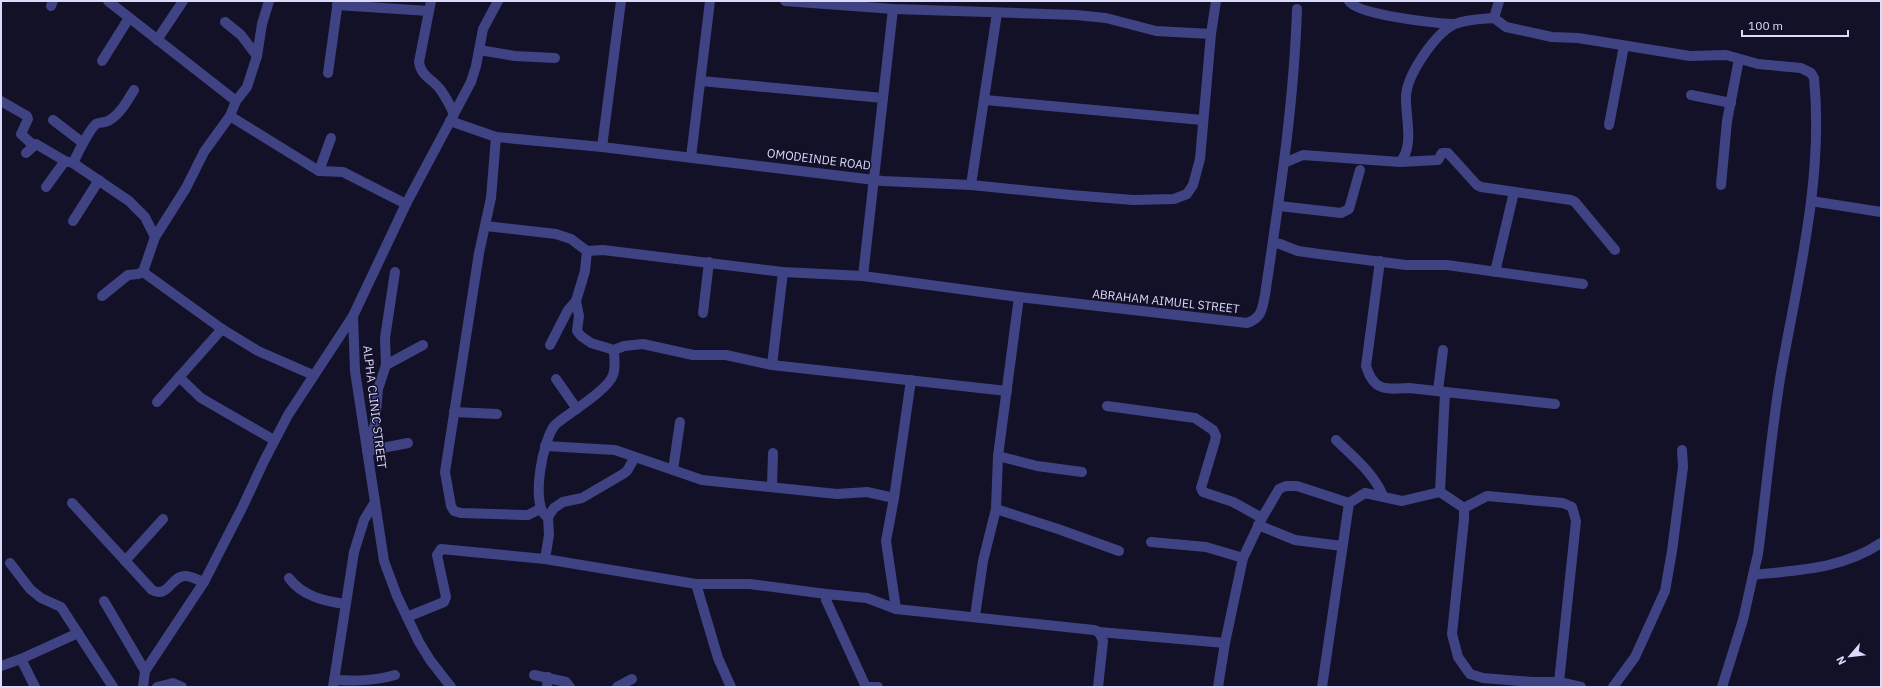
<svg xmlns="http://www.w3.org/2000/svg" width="1882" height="688" font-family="'IBM Plex Sans',sans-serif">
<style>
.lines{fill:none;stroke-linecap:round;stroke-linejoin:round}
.minor{stroke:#3f4384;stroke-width:10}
.labels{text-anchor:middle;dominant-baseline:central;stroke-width:3;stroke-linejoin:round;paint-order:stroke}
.street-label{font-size:12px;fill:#dbdafd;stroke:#131128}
</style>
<rect width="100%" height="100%" fill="#131128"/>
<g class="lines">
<g class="minor">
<path d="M108 1 236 101"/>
<path d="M431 1 419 62C421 76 432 79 440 89 445 96 450 105 454 114"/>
<path d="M785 1 893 9 1076 15 1106 18 1156 31 1211 34"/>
<path d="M1349 1C1357 15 1435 23 1453 24"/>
<path d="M337 5 429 11"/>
<path d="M51 6 53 1"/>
<path d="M1494 18 1499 1"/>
<path d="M225 22 241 35 257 56"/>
<path d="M157 40 183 1"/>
<path d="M479 50 515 56 555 58"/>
<path d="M102 61 129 18"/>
<path d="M328 73 338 1"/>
<path d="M701 81 883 98"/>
<path d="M1691 95 1731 103"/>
<path d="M985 100 1202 120"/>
<path d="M1 101 27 116 28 119 21 134 33 145"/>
<path d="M230 116 319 171 343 172 406 204"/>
<path d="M53 120 83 143"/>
<path d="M450 121 496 137 602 147 883 181 971 185 1071 195 1133 200 1174 199 1187 194 1193 185 1200 159 1211 34 1216 1"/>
<path d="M1609 125 1624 46"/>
<path d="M496 137 491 198 479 253 445 472 451 506 454 511 461 513 522 515H528L540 509"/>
<path d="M602 147 621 1"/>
<path d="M26 153 36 144 65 161 73 163 129 201 145 217 155 237"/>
<path d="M691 157 710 1"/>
<path d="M1400 162C1415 146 1405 116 1406 96 1407 75 1435 33 1455 24 1467 19 1481 19 1494 18L1506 27 1552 37 1578 38 1690 56 1726 55 1758 64 1801 68 1811 73 1814 78C1824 177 1798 277 1781 373 1771 433 1766 494 1758 554L1753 575C1798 570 1843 569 1881 543"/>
<path d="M73 163C78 153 88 131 96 124 99 122 104 123 108 121 120 115 127 101 134 90"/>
<path d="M1284 163 1303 155 1400 162 1438 160 1442 153H1448L1477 185 1481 187 1571 200 1575 202 1615 250"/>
<path d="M319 171 331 138"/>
<path d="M971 185 997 13"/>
<path d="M1721 185 1727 121 1739 59"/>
<path d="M46 187 65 161"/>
<path d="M1811 201 1881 212"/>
<path d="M1279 206 1341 213 1349 209 1360 170"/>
<path d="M73 221 99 180"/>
<path d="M486 226 556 234 571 239 587 251 603 250 783 272 863 276 1019 297 1247 323C1262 318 1262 309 1265 295 1279 200 1294 105 1297 9"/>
<path d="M1273 243 1280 244 1298 251 1319 254 1406 265H1447L1583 284"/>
<path d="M587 251 585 271 576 301 579 316 577 331 581 336 591 343 614 350 624 346 643 344 693 355H726L772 365 1007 391"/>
<path d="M1380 261 1366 366C1374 392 1386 389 1409 388L1555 404"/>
<path d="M143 272 222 329 258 351 313 375"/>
<path d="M395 272 385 338 386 365 378 389 375 424 367 451 408 443"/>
<path d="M1495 272 1514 192"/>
<path d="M863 276 893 9"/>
<path d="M102 296 128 275 138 274 143 272 155 237 186 188 204 152 230 116 236 101 247 87 257 56 262 24 269 1"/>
<path d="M703 313 709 262"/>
<path d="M550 345 568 310 576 301"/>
<path d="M386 365 423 345"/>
<path d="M772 365 783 272"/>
<path d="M179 377 201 398 274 440"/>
<path d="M556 379 577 409"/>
<path d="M1438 391 1443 350"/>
<path d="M1445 392 1440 492 1464 508"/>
<path d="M157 402 222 329"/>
<path d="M1107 406 1195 418 1213 430 1216 436 1215 441 1201 488 1203 492 1233 502 1262 518"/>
<path d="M454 412 497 414"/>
<path d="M1336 440C1353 457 1374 473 1383 496"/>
<path d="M545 446 615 450 702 480 837 494 867 492 894 498 886 541 896 609"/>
<path d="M998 456 1037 466 1082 472"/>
<path d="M673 470 680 422"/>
<path d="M772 487 773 453"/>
<path d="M894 498 911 380"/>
<path d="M72 503 152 590C168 599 171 576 185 576 191 576 198 580 204 582"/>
<path d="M1464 508 1487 496 1563 503 1572 507 1576 521 1559 682"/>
<path d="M1464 508V519L1452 634 1458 657 1470 674 1483 678 1533 682H1559L1581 687"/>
<path d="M996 509 1058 529 1119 551"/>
<path d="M548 517C529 509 543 436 556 424 569 413 608 390 613 375 616 367 614 358 614 350"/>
<path d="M1258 525 1295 540 1342 546"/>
<path d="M1151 542 1206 547 1243 558"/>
<path d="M545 559 549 535 548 517 554 508 563 502 582 498 623 474 627 471 635 457"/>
<path d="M125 561 163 519"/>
<path d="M10 563 30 589 41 598 61 607 113 687"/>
<path d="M289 578C302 596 324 601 345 604"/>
<path d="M696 584 718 658 731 687"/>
<path d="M104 601 145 671"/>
<path d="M975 616 983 561 996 509 998 456 1019 297"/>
<path d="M407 617 444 602 446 597 437 555 441 549 545 559 696 584H750L826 594"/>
<path d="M1 666 21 659"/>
<path d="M534 675 566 682 570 687"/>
<path d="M334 680C355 681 374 681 395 675"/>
<path d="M35 687 21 659 78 633"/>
<path d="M143 687 145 671 204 582 242 508 264 461 288 415 353 316"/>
<path d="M157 687 173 683 182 687"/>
<path d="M333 687 354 552 364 520 375 502"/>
<path d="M451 687 430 660 419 642 397 596 384 561 355 371 353 316 406 204 471 82 476 66 483 29 498 1"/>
<path d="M547 687 548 677"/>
<path d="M617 687 632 679"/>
<path d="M866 687 826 600V594L867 598 896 609 1094 630 1099 632 1225 643"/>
<path d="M868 687H878"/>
<path d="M1098 687 1103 641 1099 632"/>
<path d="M1218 687 1225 643 1243 558 1262 518 1279 489 1286 486H1297L1349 503"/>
<path d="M1322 687 1349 503 1365 493 1402 501 1440 492"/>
<path d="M1613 687 1635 657 1665 591 1672 551 1683 467 1682 450"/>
<path d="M1722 687 1743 620 1753 575"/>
</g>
</g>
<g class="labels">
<g class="street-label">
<text transform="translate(819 159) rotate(7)">OMODEINDE ROAD</text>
<text transform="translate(1166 301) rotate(6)">ABRAHAM AIMUEL STREET</text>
<text transform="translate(375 407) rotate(83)">ALPHA CLINIC STREET</text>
</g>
</g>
<rect width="1882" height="688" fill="none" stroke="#dbdafd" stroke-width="4"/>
<g transform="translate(1850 656) rotate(242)" stroke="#131128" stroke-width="3" paint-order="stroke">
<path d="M0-3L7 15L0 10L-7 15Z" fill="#dbdafd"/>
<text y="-6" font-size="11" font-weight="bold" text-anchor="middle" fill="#dbdafd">N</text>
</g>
<path d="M1742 30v6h106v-6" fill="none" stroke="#dbdafd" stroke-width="2"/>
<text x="1748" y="30" font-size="12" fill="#dbdafd" stroke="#131128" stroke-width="3" paint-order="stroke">100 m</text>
</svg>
